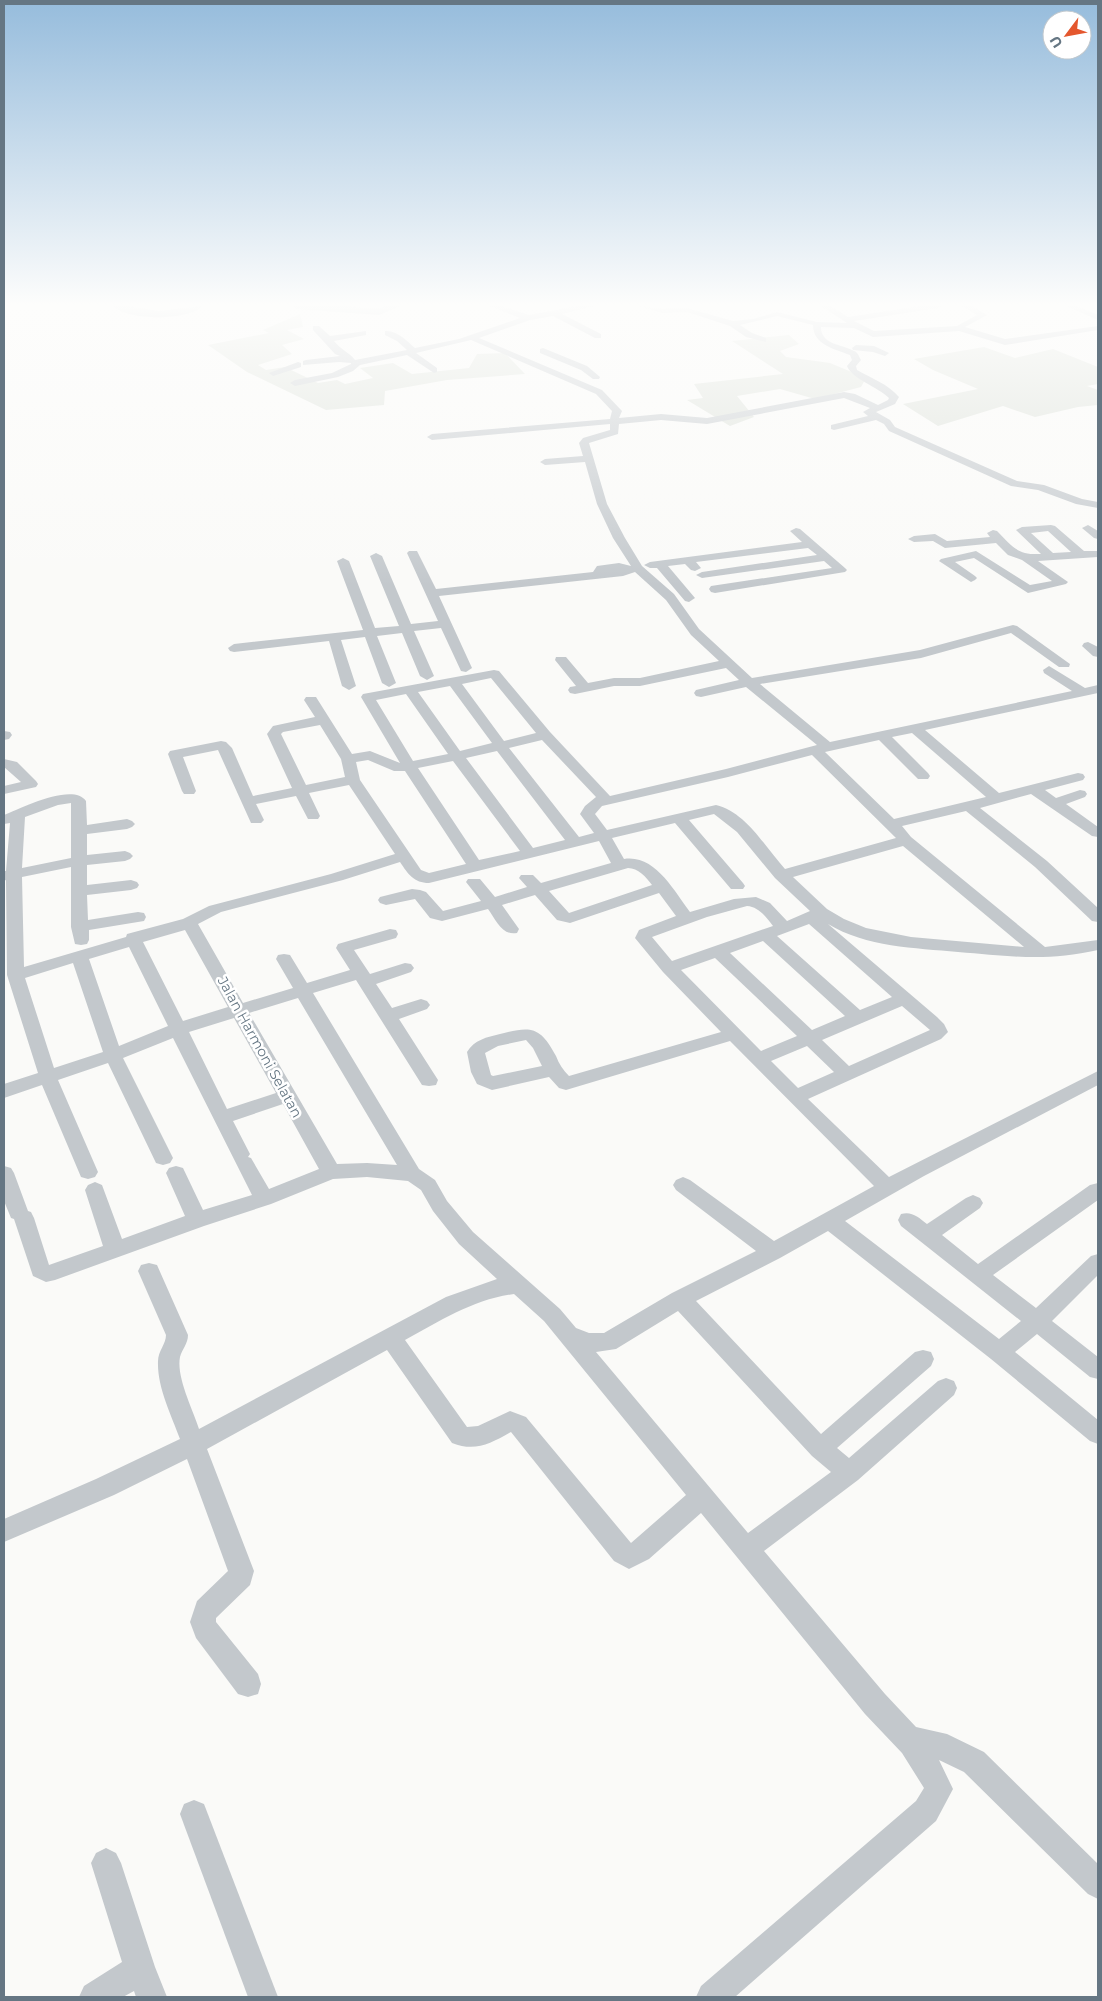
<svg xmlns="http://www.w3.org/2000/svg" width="1102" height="2001" font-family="Montserrat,sans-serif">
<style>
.green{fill:#dadfd7}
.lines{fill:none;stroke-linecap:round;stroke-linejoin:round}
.river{fill:#bbc7cb;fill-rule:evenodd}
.minor{fill:#c3c8cc;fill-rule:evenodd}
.labels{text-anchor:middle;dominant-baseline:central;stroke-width:5;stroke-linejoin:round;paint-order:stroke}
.street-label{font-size:14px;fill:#657683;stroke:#fff}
</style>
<rect width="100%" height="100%" fill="#fafaf8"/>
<g class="green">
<path d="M300 314 303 327 287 330 304 339 282 345 292 354 258 365 266 370 285 367 318 383 337 380 345 384 373 378 360 368 393 363 412 374 469 368 477 354 505 353 525 374 447 380 385 391 384 405 326 410 247 372 208 345 269 333 263 330Z"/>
<path d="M789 335 799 344 780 351 786 357 830 363 866 378 861 387 815 399 780 389 737 396 754 417 730 426 687 400 703 398 694 384 783 374 732 341Z"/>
<path d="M984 347 1015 358 1053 349 1098 367V384L1087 386 1098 390V405L1078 407 1035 417 1003 406 938 426 903 404 978 389 933 370 914 359Z"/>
</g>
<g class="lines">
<g class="river">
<path d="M113 306H128L158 311 203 306C188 321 128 321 113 306Z"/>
<path d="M292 306H344L378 309 385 306H401L379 315 297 309Z"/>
</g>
<g class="minor">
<path d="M490 306H502L529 315 577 306H594L562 314 601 334V338H595L553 316 530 320 479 338 602 390 622 411 619 418 661 414 707 418 844 392 855 394 878 405 888 400 889 398C878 387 852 379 847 366L852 360 850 355C835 349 813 345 813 325L777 316 740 325 752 333 766 338V342L746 337 730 326 687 312 662 313 639 306 662 309 687 308 733 321 753 319 777 312 817 322 847 323 821 306H831L848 317 920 306H942L938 308 854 321 874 331 957 326 977 315 962 306H972L987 315 965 327 1005 339 1098 326V330L1005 345 959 331 873 337 854 328 821 327C821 345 842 344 854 351 858 352 859 357 861 360L856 366 857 370C871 378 888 384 899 397L895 404 876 412 890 420 895 427 1017 481 1044 485 1082 499 1098 502V508L1076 504 1038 490 1011 486 889 431 884 424 876 420 834 430 831 429V425L868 416 863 412 870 408 844 398 707 424 661 420 619 424 618 434 589 443 607 504 625 538 642 566 674 594 699 629 752 678 920 650 1013 625 1017 626 1070 664 1069 667H1059L1011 633 921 658 760 684 830 742 1072 691 1044 673 1043 670 1049 666 1085 688 1098 685V693L925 730 999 793 1078 773 1083 774 1085 777 1083 780 1045 790 1056 798 1080 790 1085 791 1087 794 1085 797 1066 804 1098 827V837L1092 836 1031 794 980 808 1047 861 1098 908V922L1092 921 1035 867 966 811 902 826 911 837 1045 947 1098 940V950C1045 962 1010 956 958 952 915 948 866 947 828 924L937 1017 944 1024 948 1032 941 1039 808 1099 889 1177 1098 1071V1085L924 1176 845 1221 999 1339 1021 1321 901 1226 898 1220 901 1214C912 1211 918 1217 927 1224L966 1198 973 1195 980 1198 983 1203 980 1208 942 1235 978 1264 1090 1185 1098 1183V1200L993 1275 1036 1308 1091 1256 1098 1254V1275L1052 1321 1098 1357V1379L1090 1377 1037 1334 1015 1352 1098 1420V1444L1090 1441 991 1359 828 1231 780 1258 696 1301 821 1434 915 1352 923 1350 931 1352 934 1359 931 1366 837 1448 849 1458 938 1381 946 1378 954 1381 957 1388 954 1395 858 1480 764 1551 885 1694 916 1727 947 1734 984 1752 1098 1864V1899L1088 1894 964 1772 939 1760 953 1789 936 1821 735 1997H696L701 1986 916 1801 924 1788 902 1753 865 1714 701 1513 649 1559 629 1569 614 1561 511 1432C490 1444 475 1452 452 1443L387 1350 207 1449 254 1571 250 1585 216 1618V1622L258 1674 261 1684 258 1694 248 1697 238 1694 196 1638 190 1622 197 1601 228 1571 187 1459 114 1495 4 1542V1519L96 1479 180 1439C171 1414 157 1387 158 1361 158 1351 166 1344 166 1335L138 1271 141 1265 149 1263 157 1265 188 1335C188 1344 182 1349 180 1357 176 1377 193 1410 199 1429L446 1297 497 1279 459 1244 433 1211 421 1190 408 1181 367 1177 333 1179 271 1204 204 1226 55 1280 46 1282 33 1276 14 1219 11 1218 4 1201V1166L11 1168 14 1173 28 1211 31 1212 34 1218 49 1265 103 1246 85 1190 88 1185 95 1182 102 1185 122 1239 185 1216 166 1173 169 1168 176 1166 183 1168 203 1210 252 1195 173 1038 123 1058 173 1158 170 1163 163 1165 156 1163 108 1063 58 1080 98 1172 95 1177 88 1179 81 1177 42 1085 4 1098V1084L38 1073 7 975 6 880 4 881V871H6L10 823 4 824V815C21 808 73 782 86 801L87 825 127 819 132 821 135 824 132 827 127 829 87 834V855L125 851 130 853 133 856 130 859 125 861 87 865V885L131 880 137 882 139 885 137 888 131 890 87 895 88 920 138 912 144 913 146 917 144 921 89 930V940L87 944 81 945 75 944 71 927V867L22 877 24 967 126 937 127 934 183 919 209 906 331 874 395 854 349 785 309 793 320 816 318 819H308L296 796 256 804 264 820 261 823H251L218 750 183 757 196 791 194 794H184L182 791 168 754 170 751 221 741 226 742 232 748 253 796 292 788 267 734 273 726 315 717 304 700 306 697H316L352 754 370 751 400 763 361 697 363 694 494 670 499 671 550 732 610 796 726 769 817 745 746 687 701 697 696 696 694 693 696 690 739 680 726 668 640 686H614L575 694 570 693 568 690 570 687 576 686 555 660 556 657H566L588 683 614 678H640L719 661 691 635 666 600 635 572 623 576 439 596 472 668 466 672 461 671 441 628 414 631 434 676 427 680 420 676 402 633 377 636 396 683 389 687 382 683 365 637 341 640 356 686 349 690 342 686 329 641 234 652 230 651 228 648 234 644 363 630 337 561 343 558 349 561 375 628 399 626 370 556 376 553 382 556 411 624 438 621 407 553 409 551H417L436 589 593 572 597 566 619 563 631 566 613 538 597 504 585 462 545 465 540 462 545 459 583 456 579 443 583 438 610 430V424L432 440 427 437 432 434 610 419 612 411 596 394 471 340 416 353 437 368V372L434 373 407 355 360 365 353 371 338 377 295 386 290 383 295 380 332 373 351 364V363L339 362 303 365V361L306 360 340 356 335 354 313 330V326H319L330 336 366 331V335L334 341C341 350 350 353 355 360L407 350 397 341 385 335V331C397 330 407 341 415 348L459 339 520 318ZM491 678 536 733 504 741 462 684ZM450 686 492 743 460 751 418 692ZM406 694 448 754 413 761 376 700ZM320 725 341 759 345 777 306 785 281 734 283 732ZM912 733 986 797 894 819 825 752 879 740 918 779H928L930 776 928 773 892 737ZM542 740 596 797 585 806 580 814 594 833 579 837 509 748ZM497 751 565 840 533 848 466 758ZM812 755 896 838 785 869C765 847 746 812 716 805L607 830 595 814 602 806 728 777ZM368 760 394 771H405L466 864 429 873 421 870 360 780 356 762ZM453 761 520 851 479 860 418 768ZM71 803V858L22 868 25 817 58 805ZM714 814 737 832 775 878 810 911 787 921 770 903 756 897 734 899 690 912C674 891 655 854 624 859L612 838 675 823 731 889H743L745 886 743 883 689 820ZM599 841 611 863 541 883 533 875H521L519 878 527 887 495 897 480 879H468L466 882 481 901 443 911 426 892 420 890 412 889 380 897 378 900 380 903 386 905 415 899 430 918 442 921 488 909C496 920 502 936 517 933L519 929 502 905 535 895 557 920 570 923 659 893 676 916 639 930 635 938 663 972 721 1032 569 1076C563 1070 559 1064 556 1056 540 1026 531 1026 500 1034 487 1037 474 1040 467 1052L471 1072 477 1084 492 1090 549 1077 559 1088 566 1090 730 1041 874 1186 774 1241 690 1180 683 1177 676 1180 673 1185 676 1190 756 1251 672 1293 604 1333H589L576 1328 560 1309 473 1232 447 1201 435 1180 419 1169 313 993 356 980 422 1085 429 1086 436 1085 438 1080 399 1019 427 1009 430 1005 427 1001 421 999 392 1008 376 984 411 972 414 968 411 964 405 963 370 974 354 950 396 938 398 934 396 930 390 929 338 944 336 948 350 970 307 983 290 955 284 954 278 955 276 959 293 988 243 1003 198 924 221 912 343 880 400 862C408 874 414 883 429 883ZM903 846 1024 947 911 937 866 928 844 919 827 909 793 877ZM628 868C638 868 646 877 652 885L569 913 549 891ZM747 906C759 907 766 917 773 926L672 961 652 937 707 917ZM809 924 892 997 860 1010 777 936ZM185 930 228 1007 183 1021 143 942ZM763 941 845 1016 812 1030 730 953ZM129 947 168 1026 119 1046 89 959ZM715 958 797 1036 761 1051 681 970ZM73 963 103 1052 54 1068 25 978ZM298 998 397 1165 367 1163 337 1164 249 1013ZM902 1006 930 1030 849 1066 822 1040ZM234 1018 276 1093 227 1109 189 1032ZM526 1040 533 1048 542 1066 493 1076 491 1075 485 1053 498 1046ZM807 1046 834 1072 798 1088 771 1061ZM283 1104 319 1169 269 1189 251 1158 248 1157 250 1154 233 1121ZM514 1294 544 1321 686 1495 631 1543 526 1417 510 1411 478 1426 467 1427 405 1340C440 1321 474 1299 514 1294ZM678 1311 812 1456 831 1472 748 1533 596 1352 616 1349Z"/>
<path d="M1066 306H1077L1098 315V320Z"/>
<path d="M856 345 874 346 889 353 885 356 873 352 853 350 852 348Z"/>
<path d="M543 348 587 366 600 377 599 379H593L581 370 540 353V349Z"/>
<path d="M298 362 301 363V367L273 376 269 373Z"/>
<path d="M1051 525 1055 526 1084 551H1098V557L1038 561 1068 582 1066 584 1028 593 974 558 955 562 975 576 977 578 975 580 971 582 939 561 941 559 976 551 1030 585 1052 581 1022 560 1008 555 996 543 945 548 933 541 914 542 908 539 914 536 935 534 947 541 990 537 987 533 993 530 997 531C1013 547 1017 555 1041 554L1016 530 1022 527ZM1048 531 1071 552 1053 553 1031 533Z"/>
<path d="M1088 525 1098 531V539L1094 538 1082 528Z"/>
<path d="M796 528 800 529 845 568 847 570 845 572 715 593 711 592 709 589 711 586 832 568 824 561 702 578 696 575 702 572 817 555 808 548 696 562 701 568 695 571 691 570 685 564 668 566 695 598 689 602 685 601 657 568H650L644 565 650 562 802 542 790 531Z"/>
<path d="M1088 642 1098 647V657L1093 656 1082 646 1084 643Z"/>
<path d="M4 731 10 732 12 735 9 739 4 740Z"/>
<path d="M4 759 17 762 36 781 38 784 36 787 4 794V786L21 782 4 767Z"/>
<path d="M194 1800 204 1804 278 1997H248L180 1814 184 1804Z"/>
<path d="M106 1848 116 1853 121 1863 155 1967 167 1997H136L134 1991 123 1997H79L84 1986 122 1962 91 1863 96 1853Z"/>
</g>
</g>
<linearGradient id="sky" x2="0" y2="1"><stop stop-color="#96bcdc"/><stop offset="0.52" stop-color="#fdfdfc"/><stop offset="1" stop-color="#fdfdfc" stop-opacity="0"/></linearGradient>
<rect width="1102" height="586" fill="url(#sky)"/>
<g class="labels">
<g class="street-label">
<text transform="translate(260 1047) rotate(61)">Jalan Harmoni Selatan</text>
</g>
</g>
<rect width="1102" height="2001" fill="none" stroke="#657683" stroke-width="10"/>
<g transform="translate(1067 35) rotate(238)"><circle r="24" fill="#ffffff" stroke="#c1c8cd"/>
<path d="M0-4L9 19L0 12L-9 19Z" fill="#e4572e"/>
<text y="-8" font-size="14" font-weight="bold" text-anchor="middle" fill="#657683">U</text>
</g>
</svg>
